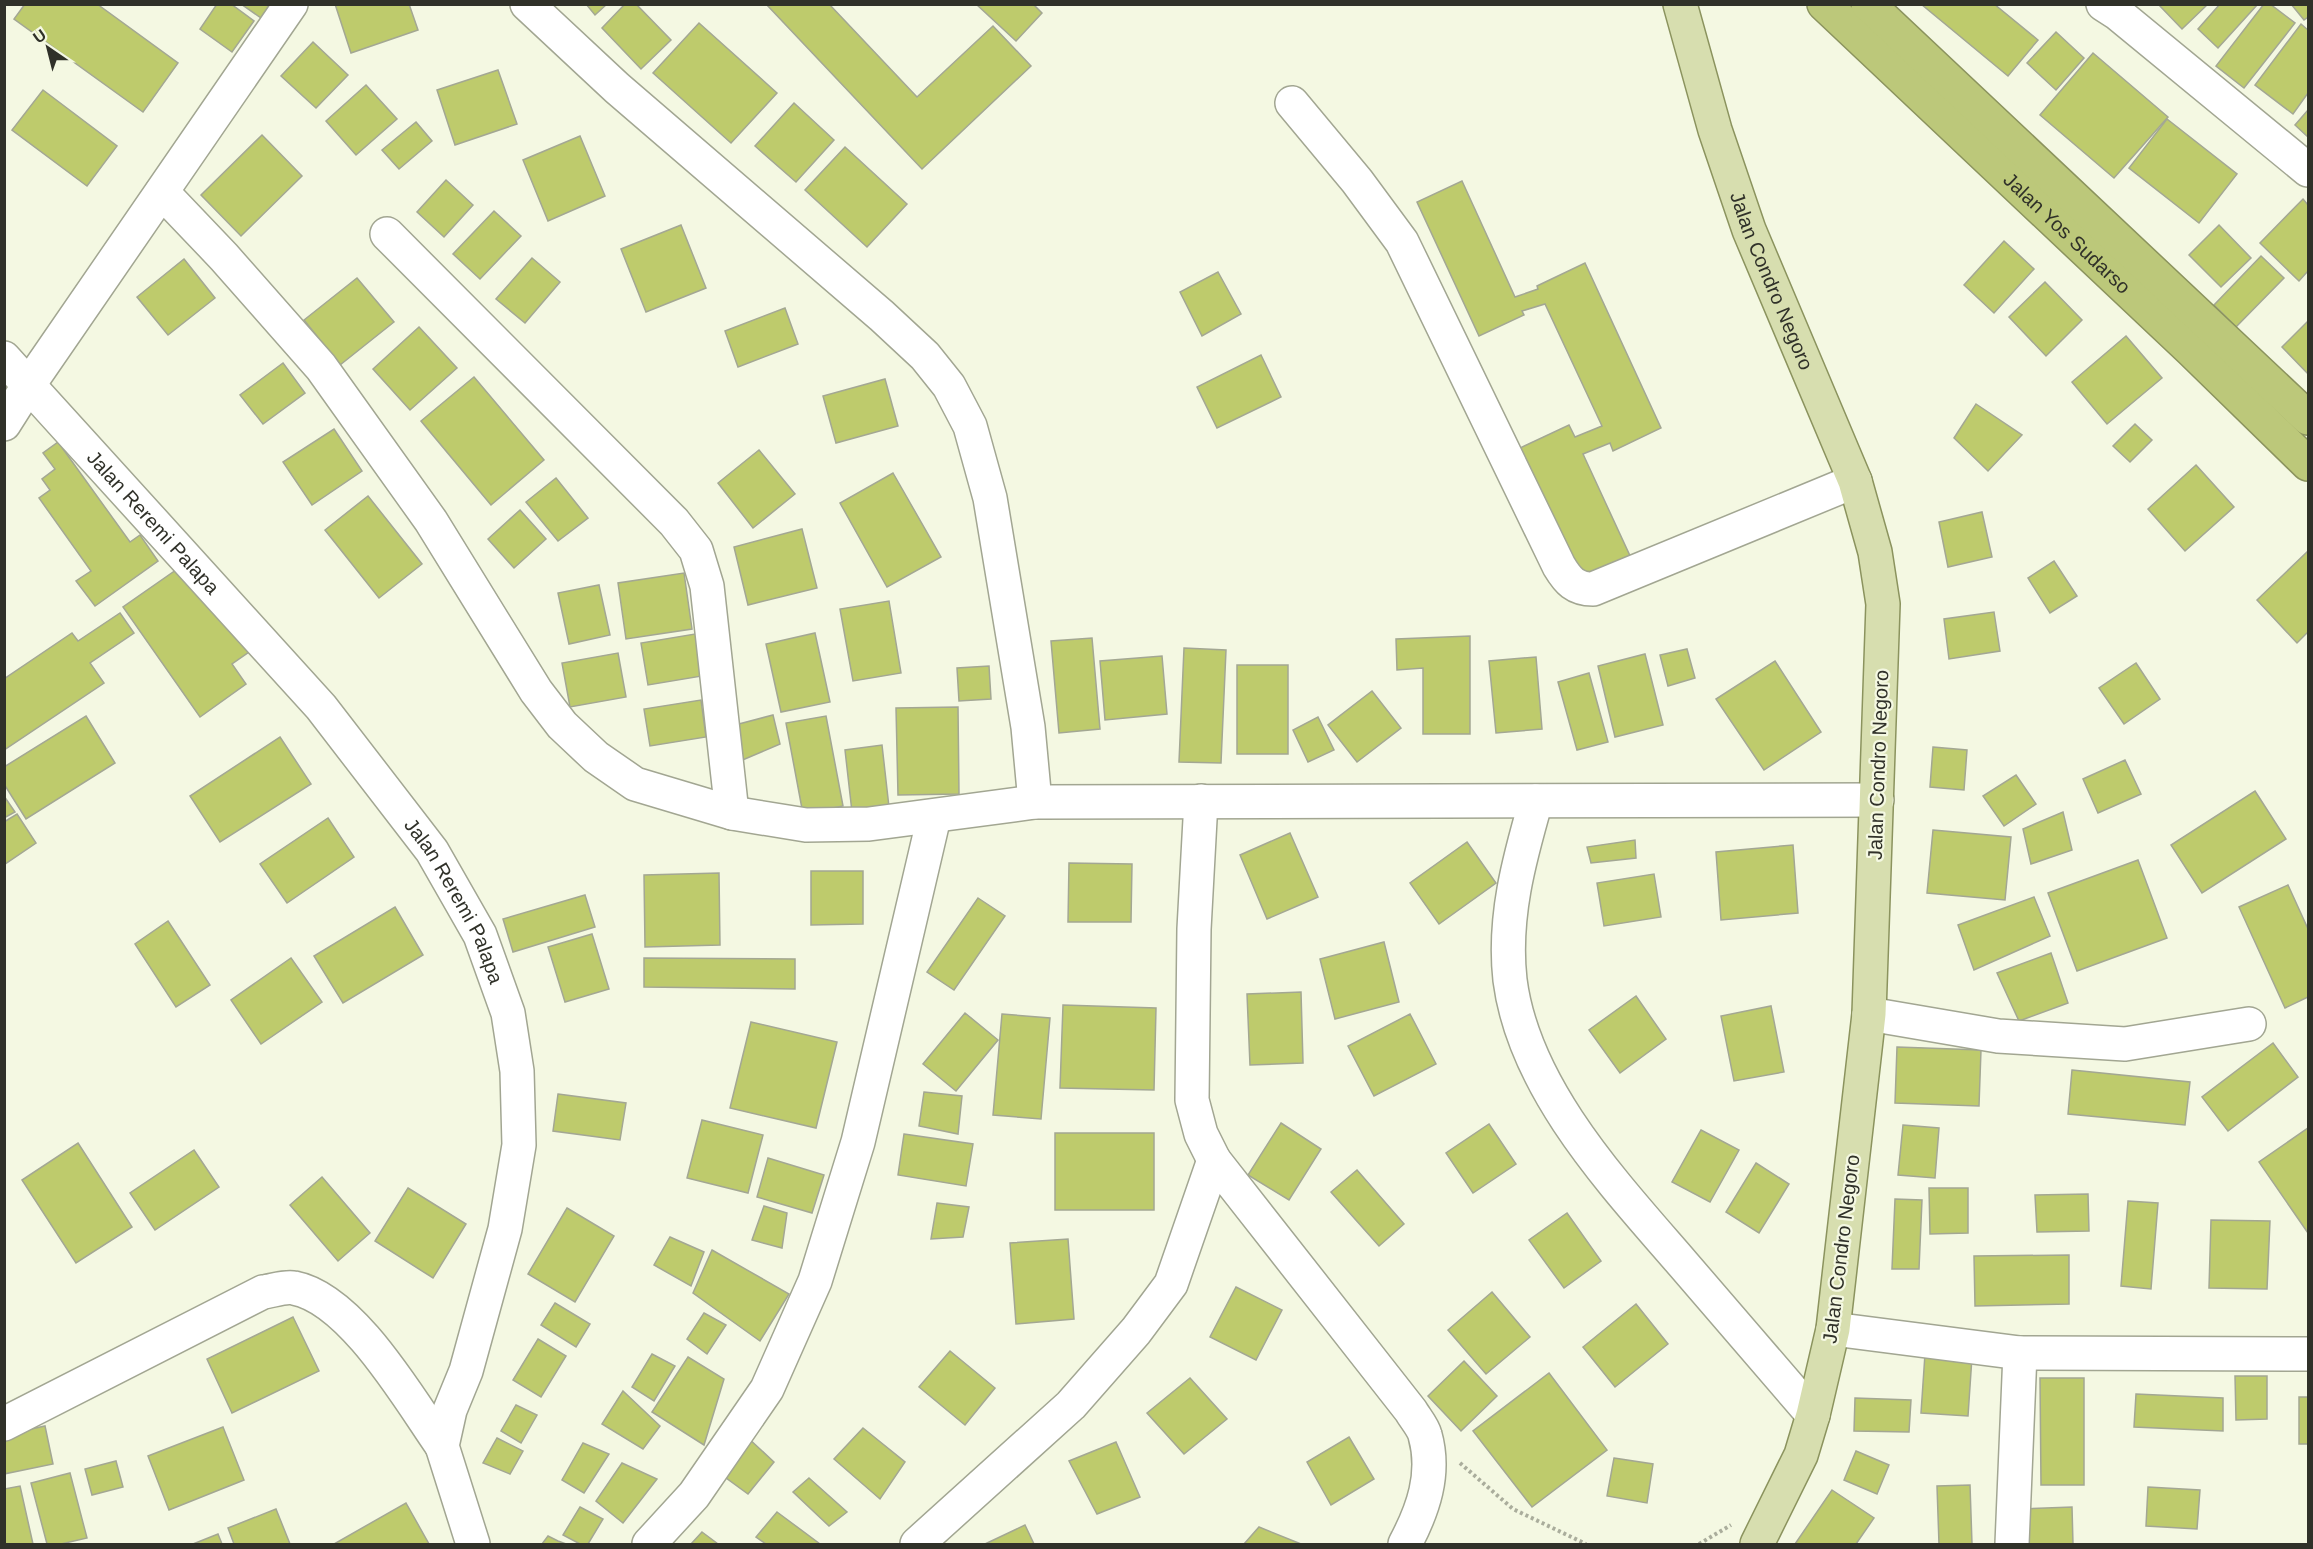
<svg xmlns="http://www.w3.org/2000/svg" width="2313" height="1549" font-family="Arial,sans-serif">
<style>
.building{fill:#becb6c;stroke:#a3a793;stroke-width:1.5}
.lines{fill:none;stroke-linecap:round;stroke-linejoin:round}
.minor-casing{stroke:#a2a692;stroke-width:36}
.major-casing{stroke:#8b935e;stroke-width:36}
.highway-casing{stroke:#8b935e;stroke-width:36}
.path{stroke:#aaad9c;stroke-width:4;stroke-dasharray:3 3;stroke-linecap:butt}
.minor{stroke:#fff;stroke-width:33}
.major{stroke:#d7deaf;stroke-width:33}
.highway{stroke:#bcc87a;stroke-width:33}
.labels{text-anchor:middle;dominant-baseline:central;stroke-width:4.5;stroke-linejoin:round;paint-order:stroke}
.street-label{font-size:20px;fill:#303129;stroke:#f4f8e2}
</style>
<rect width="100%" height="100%" fill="#f4f8e2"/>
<g class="building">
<path d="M25 4H97L178 63 143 112 14 19Z"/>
<path d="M217 4H231L254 21 232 52 200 29Z"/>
<path d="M241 4H270L261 18Z"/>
<path d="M335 4H409L418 30 351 53Z"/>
<path d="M586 4H607L595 15Z"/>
<path d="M625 4H636L671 40 641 69 602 28Z"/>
<path d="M766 4H829L917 97 993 26 1031 66 922 169Z"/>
<path d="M976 4H1033L1042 13 1016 41Z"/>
<path d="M1921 4H1994L2038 40 2008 76Z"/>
<path d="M2158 4H2208L2182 29Z"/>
<path d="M2220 4H2258L2218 48 2198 29Z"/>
<path d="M2264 4H2270L2295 23 2244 88 2216 66Z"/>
<path d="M2291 4H2308V17L2304 20Z"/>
<path d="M699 23 777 93 731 143 653 73Z"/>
<path d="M2301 24 2308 30V93L2293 114 2255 85Z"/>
<path d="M2056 32 2084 58 2056 90 2027 63Z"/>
<path d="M313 42 348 75 316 108 281 76Z"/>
<path d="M2093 53 2168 117 2114 178 2040 115Z"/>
<path d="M498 70 517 124 455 145 437 90Z"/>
<path d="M366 85 397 119 356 155 326 121Z"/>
<path d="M43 90 117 146 87 186 12 130Z"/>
<path d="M794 103 834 140 796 182 755 146Z"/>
<path d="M2308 110V137L2295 125Z"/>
<path d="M2167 119 2237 174 2199 223 2129 168Z"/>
<path d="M416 122 432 141 399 169 382 150Z"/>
<path d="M262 135 302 176 241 236 201 195Z"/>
<path d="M580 136 605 196 548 221 523 160Z"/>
<path d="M845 147 907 204 867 247 805 190Z"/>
<path d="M446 180 473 205 444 237 417 212Z"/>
<path d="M1462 181 1515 297 1538 289 1537 286 1585 263 1661 428 1613 451 1610 443 1583 454 1631 558 1583 581 1520 448 1569 425 1575 437 1602 426 1545 304 1522 311 1524 315 1479 336 1417 202Z"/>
<path d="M2303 199 2308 205V271L2299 281 2260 243Z"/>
<path d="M494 211 521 236 480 279 453 254Z"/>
<path d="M681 225 706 288 646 312 621 249Z"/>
<path d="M2219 225 2251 258 2221 287 2189 255Z"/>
<path d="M2004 241 2034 269 1994 313 1964 285Z"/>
<path d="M2261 256 2284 278 2236 327 2214 305Z"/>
<path d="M532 258 560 282 525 323 496 299Z"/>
<path d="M184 259 215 298 168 335 137 297Z"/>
<path d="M1218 272 1241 314 1202 336 1180 292Z"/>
<path d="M357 278 394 322 340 365 304 320Z"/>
<path d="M2045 282 2082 320 2046 356 2009 317Z"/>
<path d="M785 308 798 344 738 367 725 331Z"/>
<path d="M2308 321V374L2282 347Z"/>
<path d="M419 327 457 368 410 410 373 369Z"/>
<path d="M2126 336 2162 378 2107 424 2072 382Z"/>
<path d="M1261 355 1281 397 1217 428 1197 387Z"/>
<path d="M283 363 305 393 263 424 240 395Z"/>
<path d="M474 377 544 460 491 505 421 421Z"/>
<path d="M885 379 898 426 836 443 823 396Z"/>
<path d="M1976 404 2022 435 1988 471 1954 438Z"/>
<path d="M2135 424 2152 440 2130 462 2113 446Z"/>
<path d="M334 429 362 471 312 505 283 462Z"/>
<path d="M58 442 130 542 140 535 158 561 95 606 76 581 91 571 39 498 50 490 42 479 55 469 43 453Z"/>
<path d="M759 450 795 494 753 528 718 483Z"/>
<path d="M2196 465 2234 507 2185 551 2148 509Z"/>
<path d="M893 473 941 557 887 587 840 503Z"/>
<path d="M556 478 588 518 558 541 526 502Z"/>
<path d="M368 496 422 564 379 598 325 530Z"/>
<path d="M520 510 546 539 514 568 488 539Z"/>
<path d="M1982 512 1992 557 1948 567 1939 522Z"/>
<path d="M802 529 817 588 748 605 734 547Z"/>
<path d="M2308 551V632L2297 643 2257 600Z"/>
<path d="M2054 561 2077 596 2050 613 2028 578Z"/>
<path d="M186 563 249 652 232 664 246 684 200 717 123 607Z"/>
<path d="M684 573 692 629 626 639 618 583Z"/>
<path d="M599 585 610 635 569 644 558 593Z"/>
<path d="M889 601 901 673 853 681 840 609Z"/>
<path d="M1994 612 2000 651 1949 659 1944 619Z"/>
<path d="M120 613 134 633 90 663 104 683 4 750V679L72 633 78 641Z"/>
<path d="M701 633 708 675 648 685 641 643Z"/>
<path d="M815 633 830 702 781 712 766 644Z"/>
<path d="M1470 636V734H1423V668L1397 670 1396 639Z"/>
<path d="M1092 638 1100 729 1059 733 1051 641Z"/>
<path d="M1184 648 1226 650 1221 763 1179 762Z"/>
<path d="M1687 649 1695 678 1668 686 1660 655Z"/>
<path d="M618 653 626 697 570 707 562 663Z"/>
<path d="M1645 654 1663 725 1615 737 1598 666Z"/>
<path d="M1162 656 1167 714 1105 720 1100 661Z"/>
<path d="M1536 657 1542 729 1496 733 1489 661Z"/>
<path d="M1775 661 1821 732 1764 770 1716 699Z"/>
<path d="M2136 663 2160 699 2124 724 2099 688Z"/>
<rect x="1237" y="665" width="51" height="89"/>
<path d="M989 666 991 699 959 701 957 668Z"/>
<path d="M1589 673 1608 742 1577 750 1558 682Z"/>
<path d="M1372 691 1401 728 1357 762 1328 725Z"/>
<path d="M701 700 706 737 650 746 644 709Z"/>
<path d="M958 707 959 794 898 795 896 708Z"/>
<path d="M773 715 780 744 738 762 731 726Z"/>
<path d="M86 716 115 763 26 819 4 784V767Z"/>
<path d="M826 716 843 806 803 814 786 723Z"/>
<path d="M1318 717 1334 750 1308 762 1293 730Z"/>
<path d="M280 737 311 784 220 842 190 796Z"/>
<path d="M882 745 889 807 852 812 845 750Z"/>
<path d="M1933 747 1967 750 1964 790 1930 787Z"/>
<path d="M2125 760 2141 794 2098 813 2083 779Z"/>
<path d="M2016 775 2036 804 2004 826 1983 796Z"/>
<path d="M2255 791 2286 839 2202 893 2171 845Z"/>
<path d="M4 796 15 812 4 818Z"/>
<path d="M2063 812 2072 850 2031 864 2023 829Z"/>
<path d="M17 814 36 843 5 864 4 822Z"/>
<path d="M328 818 354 857 287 903 260 864Z"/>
<path d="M1933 830 2011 837 2005 900 1927 893Z"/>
<path d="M1290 833 1318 897 1267 919 1240 855Z"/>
<path d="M1635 840 1636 858 1591 863 1587 847Z"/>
<path d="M1467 842 1496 883 1439 924 1410 883Z"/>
<path d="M1793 845 1798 913 1721 920 1716 852Z"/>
<path d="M2138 860 2167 938 2077 971 2048 893Z"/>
<path d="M1069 863 1132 864 1131 922H1068Z"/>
<path d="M811 871H863V924L811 925Z"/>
<path d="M719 873 720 945 645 947 644 875Z"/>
<path d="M1654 874 1661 917 1604 926 1597 883Z"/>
<path d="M2288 885 2308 929V997L2285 1008 2239 907Z"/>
<path d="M585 895 595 927 513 952 503 919Z"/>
<path d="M2034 897 2050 936 1974 970 1958 925Z"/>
<path d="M978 898 1005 916 954 990 927 972Z"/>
<path d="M395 907 423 955 343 1003 314 956Z"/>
<path d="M168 921 210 985 176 1007 135 944Z"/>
<path d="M592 934 609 989 565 1002 548 947Z"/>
<path d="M1384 942 1399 1002 1335 1019 1320 959Z"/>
<path d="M2051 953 2068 1003 2019 1021 1997 973Z"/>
<path d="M291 958 322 1002 261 1044 231 1000Z"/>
<path d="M644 958 795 959V989L644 987Z"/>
<path d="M1301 992 1303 1063 1250 1065 1247 994Z"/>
<path d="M1636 996 1666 1039 1620 1073 1589 1030Z"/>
<path d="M1063 1005 1156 1008 1154 1090 1060 1088Z"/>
<path d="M1771 1006 1784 1072 1734 1081 1721 1016Z"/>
<path d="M965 1013 998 1040 956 1091 923 1064Z"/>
<path d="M1002 1014 1050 1018 1041 1119 993 1115Z"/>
<path d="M1410 1014 1436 1064 1374 1096 1348 1046Z"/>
<path d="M751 1022 837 1042 816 1128 730 1108Z"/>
<path d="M2273 1043 2298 1077 2228 1131 2202 1097Z"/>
<path d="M1897 1047 1981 1050 1979 1106 1895 1103Z"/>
<path d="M2072 1070 2190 1082 2185 1125 2068 1114Z"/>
<path d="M924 1092 962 1096 958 1134 919 1126Z"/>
<path d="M558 1094 626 1103 620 1140 553 1131Z"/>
<path d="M702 1120 763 1135 748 1193 687 1178Z"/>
<path d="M1281 1123 1321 1149 1289 1200 1248 1175Z"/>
<path d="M1489 1124 1516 1164 1473 1193 1446 1153Z"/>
<path d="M1903 1125 1939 1128 1935 1178 1898 1175Z"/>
<path d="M2308 1128V1233L2259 1162Z"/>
<path d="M1701 1130 1739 1150 1710 1202 1672 1182Z"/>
<rect x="1055" y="1133" width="99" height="77"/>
<path d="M904 1134 973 1144 966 1186 898 1175Z"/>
<path d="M78 1143 132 1227 76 1263 22 1180Z"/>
<path d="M194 1150 219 1187 155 1230 130 1193Z"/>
<path d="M768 1158 824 1175 812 1213 757 1197Z"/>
<path d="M1756 1163 1789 1184 1759 1233 1726 1212Z"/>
<path d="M1357 1170 1404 1224 1379 1246 1331 1192Z"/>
<path d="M322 1177 370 1233 338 1261 290 1205Z"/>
<path d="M408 1188 466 1224 433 1278 375 1241Z"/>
<path d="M1929 1188H1968V1233L1930 1234Z"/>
<path d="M2088 1194 2089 1231 2037 1232 2035 1195Z"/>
<path d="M1895 1199 1922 1200 1919 1269H1892Z"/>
<path d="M2128 1201 2158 1203 2151 1289 2121 1286Z"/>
<path d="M937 1203 969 1207 963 1237 931 1239Z"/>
<path d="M764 1206 787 1213 782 1248 752 1240Z"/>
<path d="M567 1208 614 1236 575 1302 528 1274Z"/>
<path d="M1567 1213 1601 1261 1564 1288 1529 1240Z"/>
<path d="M2211 1220 2270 1221 2267 1289 2209 1288Z"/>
<path d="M670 1237 704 1252 691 1286 654 1265Z"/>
<path d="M1068 1239 1074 1319 1016 1324 1010 1243Z"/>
<path d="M712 1250 789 1294 760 1341 693 1293Z"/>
<path d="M2069 1255V1304L1975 1306 1974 1256Z"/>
<path d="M1236 1287 1282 1310 1256 1360 1210 1337Z"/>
<path d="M1492 1292 1530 1337 1486 1374 1448 1330Z"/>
<path d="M555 1303 590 1324 576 1347 541 1325Z"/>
<path d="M1636 1304 1668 1344 1615 1387 1583 1347Z"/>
<path d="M704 1313 726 1325 707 1354 687 1339Z"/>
<path d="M293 1317 319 1371 232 1413 207 1359Z"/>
<path d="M538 1339 566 1356 541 1397 513 1380Z"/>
<path d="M950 1351 995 1388 965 1425 919 1387Z"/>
<path d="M652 1354 675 1366 654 1401 632 1387Z"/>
<path d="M1925 1354 1972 1357 1968 1416 1921 1413Z"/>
<path d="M688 1357 724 1379 704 1445 652 1412Z"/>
<path d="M1464 1361 1497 1396 1461 1431 1428 1396Z"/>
<path d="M1549 1373 1607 1450 1532 1507 1473 1431Z"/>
<path d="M2235 1376H2267V1419L2236 1420Z"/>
<path d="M1190 1378 1227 1419 1184 1454 1147 1413Z"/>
<path d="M2040 1378H2084V1485H2041Z"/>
<path d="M623 1391 660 1426 643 1449 602 1424Z"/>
<path d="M2136 1394 2223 1398V1431L2134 1427Z"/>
<rect x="2299" y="1397" width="9" height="47"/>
<path d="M1855 1398 1911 1400 1909 1432 1854 1431Z"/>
<path d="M516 1405 537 1415 521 1443 501 1431Z"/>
<path d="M45 1426 53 1464 4 1474V1435Z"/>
<path d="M223 1427 244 1480 169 1510 148 1456Z"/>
<path d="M863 1428 905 1462 880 1499 834 1459Z"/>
<path d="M746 1436 774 1462 748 1494 718 1472Z"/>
<path d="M1349 1437 1374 1479 1331 1505 1307 1462Z"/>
<path d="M497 1438 523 1451 510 1474 483 1463Z"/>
<path d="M1116 1442 1140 1497 1097 1514 1069 1461Z"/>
<path d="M583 1443 609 1454 584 1493 562 1480Z"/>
<path d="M1856 1451 1889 1465 1877 1494 1844 1480Z"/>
<path d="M1614 1458 1653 1464 1647 1503 1607 1496Z"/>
<path d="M116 1461 123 1487 92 1495 85 1469Z"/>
<path d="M622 1463 657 1479 623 1523 596 1501Z"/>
<path d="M70 1473 87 1538 61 1544H47L31 1483Z"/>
<path d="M809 1478 847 1512 829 1526 793 1492Z"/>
<path d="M1970 1485 1972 1544H1939L1937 1486Z"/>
<path d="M20 1486 33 1544H4V1489Z"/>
<path d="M2148 1487 2200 1490 2197 1529 2146 1526Z"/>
<path d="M1832 1490 1874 1518 1856 1544H1795Z"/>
<path d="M406 1503 429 1544H334Z"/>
<path d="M580 1507 603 1519 588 1544H580L563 1535Z"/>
<path d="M2072 1507 2073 1544H2020L2019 1509Z"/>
<path d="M276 1509 290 1544H234L228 1528Z"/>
<path d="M777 1512 820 1544H766L756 1537Z"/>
<path d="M1025 1525 1034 1544H985Z"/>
<path d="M1259 1527 1301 1544H1244Z"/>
<path d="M702 1532 718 1544H691Z"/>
<path d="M218 1534 222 1544H193Z"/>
<path d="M548 1536 558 1541 566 1544H542Z"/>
</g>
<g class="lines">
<g class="minor-casing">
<g id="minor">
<path d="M527 4 617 88 882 316 925 356 949 386 970 426 990 498 1028 727 1035 802 1877 800"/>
<path d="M2103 4 2117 13 2308 170"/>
<path d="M1292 103 1357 181 1402 242 1559 566C1568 581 1575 589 1593 589L1855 481"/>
<path d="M162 192 224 257 321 367 431 521 536 691 562 725 596 757 635 784 732 813 806 825 869 824 1035 802"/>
<path d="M387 234 674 522 696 550 707 586 732 813"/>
<path id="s1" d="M4 358 321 707 432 851 480 935 508 1013 517 1071 519 1145 505 1229 466 1371 450 1410 442 1446 473 1544"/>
<path d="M4 424 30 383 291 4"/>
<path d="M1201 801 1194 929 1192 1100 1201 1134 1214 1160"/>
<path d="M1536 801C1519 860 1503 918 1510 980 1524 1089 1614 1184 1683 1264 1726 1314 1770 1365 1813 1415"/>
<path d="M1869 1014 1998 1036 2125 1044 2249 1024"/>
<path d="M1833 1329 2020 1353 2308 1354"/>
<path d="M4 1424 263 1292C272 1291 285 1286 294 1288 352 1299 409 1399 442 1446"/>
<path d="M649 1544 694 1495 767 1389 815 1281 858 1142 934 817"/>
<path d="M917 1544 1071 1405 1136 1331 1171 1284 1214 1160 1411 1411C1415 1418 1423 1427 1425 1435 1436 1474 1423 1510 1405 1544"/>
<path d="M2012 1544 2020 1353"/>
</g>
</g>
<g class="major-casing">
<g id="major">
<path id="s2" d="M1680 4 1715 130 1749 230 1855 481 1875 552 1883 604 1869 1014 1833 1329 1813 1415 1801 1455 1757 1544"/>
</g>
</g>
<g class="highway-casing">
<g id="highway">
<path id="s3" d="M1824 4 2191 350 2308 464"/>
<path d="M1868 4 2308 418"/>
</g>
</g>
<g class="path">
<path d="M1460 1463 1513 1509 1586 1544"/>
<path d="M1699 1544 1731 1525"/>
</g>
<use href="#minor" class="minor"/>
<use href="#major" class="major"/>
<use href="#highway" class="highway"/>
</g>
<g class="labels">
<g class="street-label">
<text stroke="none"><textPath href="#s3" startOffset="334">Jalan Yos Sudarso</textPath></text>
<text stroke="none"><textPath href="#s2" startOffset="292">Jalan Condro Negoro</textPath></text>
<text stroke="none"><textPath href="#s1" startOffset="222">Jalan Reremi Palapa</textPath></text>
<text transform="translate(1878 765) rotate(-88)">Jalan Condro Negoro</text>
<text stroke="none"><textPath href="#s1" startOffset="708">Jalan Reremi Palapa</textPath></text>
<text transform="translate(1841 1249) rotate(-83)">Jalan Condro Negoro</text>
</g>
</g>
<rect width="2313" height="1549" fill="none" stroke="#303129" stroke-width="12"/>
<g transform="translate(48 48) rotate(325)" stroke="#f4f8e2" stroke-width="4.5" paint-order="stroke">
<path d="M0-4.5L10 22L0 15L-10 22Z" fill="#303129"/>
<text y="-9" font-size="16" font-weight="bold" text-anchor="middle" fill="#303129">U</text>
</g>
</svg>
